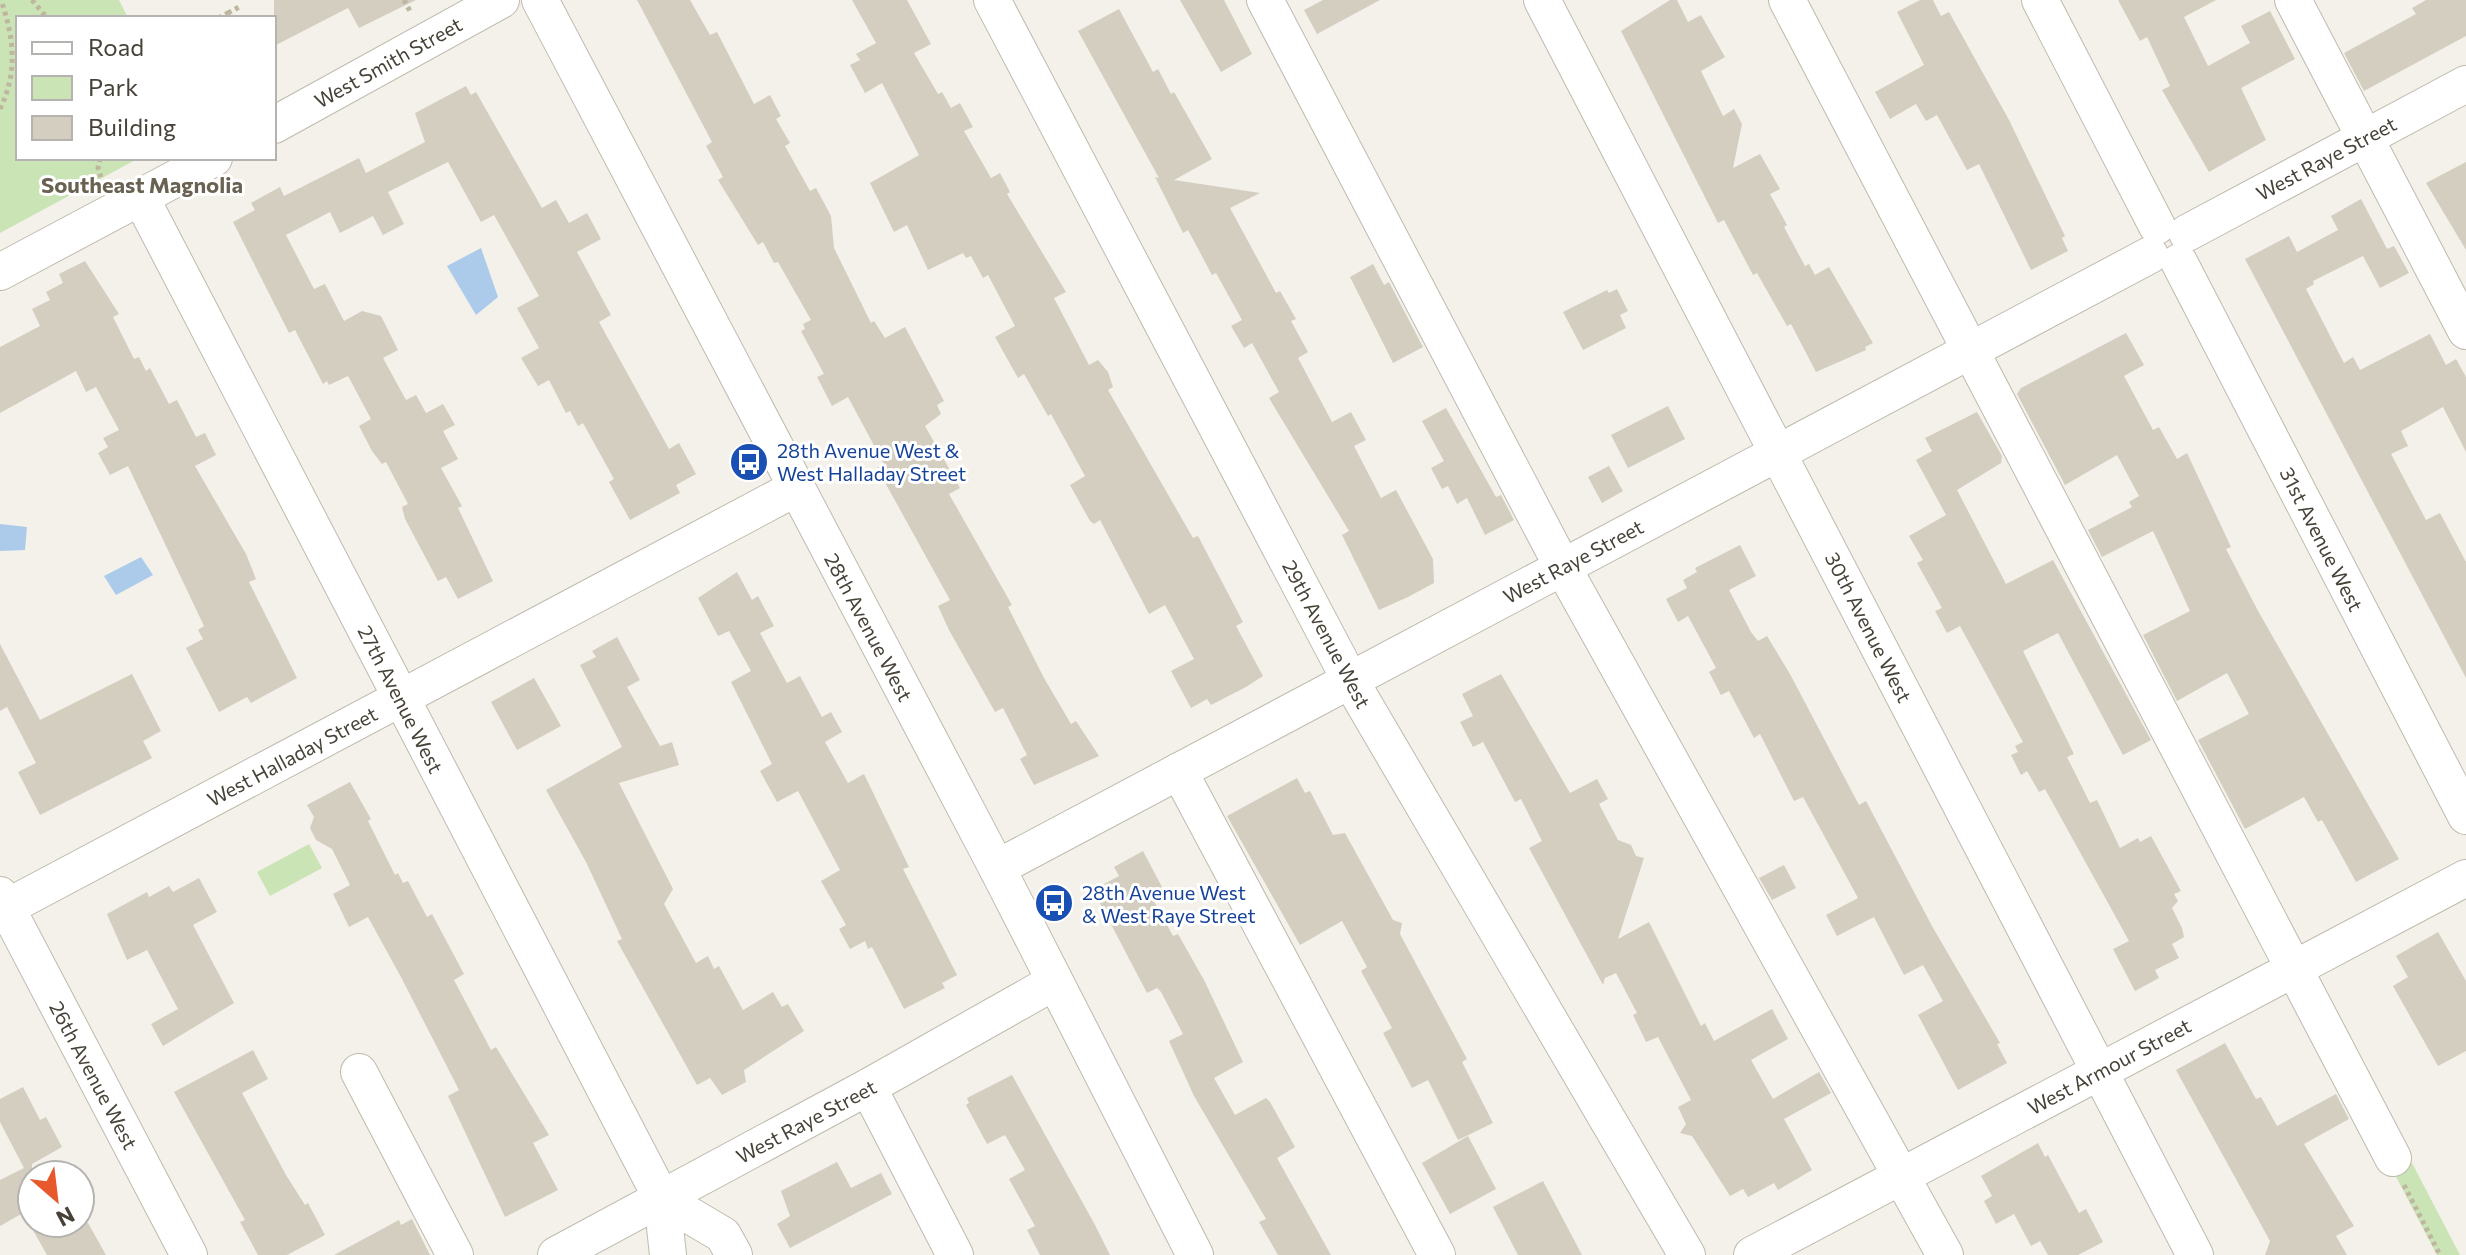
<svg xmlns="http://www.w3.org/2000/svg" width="2466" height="1255" font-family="Commissioner,sans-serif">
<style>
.green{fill:#cbe4b6}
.water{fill:#accbea}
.building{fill:#d4cec0}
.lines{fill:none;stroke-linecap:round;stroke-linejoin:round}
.minor-casing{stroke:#bebaad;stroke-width:38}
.path{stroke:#bfb69f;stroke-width:5;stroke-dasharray:4 4;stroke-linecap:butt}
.minor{stroke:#fff;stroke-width:36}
.labels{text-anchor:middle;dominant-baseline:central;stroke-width:6;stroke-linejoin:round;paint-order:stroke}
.street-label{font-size:20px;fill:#474238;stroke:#fff}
.transit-label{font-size:20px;fill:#164399;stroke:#fff;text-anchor:start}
.neighbourhood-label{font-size:22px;font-weight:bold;fill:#696151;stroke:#fff}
</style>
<rect width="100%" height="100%" fill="#f3f1ea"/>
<g class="green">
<path d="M0 0H119L128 18H18V158H139L0 233Z"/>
<path d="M309 844 322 868 270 896 257 872Z"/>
<path d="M2411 1161 2460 1255H2437L2393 1171Z"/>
</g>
<g class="water">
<path d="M481 248 498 297 476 315 447 266Z"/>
<path d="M0 524 27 527 25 550 0 551Z"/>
<path d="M141 557 153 575 116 595 104 576Z"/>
</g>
<g class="building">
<path d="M274 0H416L359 28 348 8 274 46Z"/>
<path d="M637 0H690L710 35 717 32 754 104 770 95 781 116 776 119 790 143 785 146 810 191 816 188 831 216 834 248 871 323 874 321 885 338 905 327 944 401 937 405 941 414 925 426 960 488 949 494 1012 605 1008 607 1044 678 1071 724 1076 721 1099 756 1034 785 1020 759 1027 755 1003 708 995 712 949 630 938 606 950 600 877 468 884 464 848 397 832 406 817 377 824 374 801 331 805 329 803 324 811 320 778 262 774 263 763 242 758 245 718 180 723 177 706 146 712 142Z"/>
<path d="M852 0H907L931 44 914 53 938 94 942 92 951 108 960 103 973 127 964 131 991 178 1000 173 1010 192 1007 194 1066 292 1054 298 1089 365 1098 360 1108 372 1113 387 1108 390 1193 538 1198 536 1243 622 1236 626 1263 676 1246 687 1211 705 1207 699 1191 708 1171 671 1194 659 1165 605 1149 614 1100 520 1094 524 1090 521 1070 485 1085 476 1051 414 1048 416 1024 374 1018 378 995 337 1015 326 988 275 983 278 971 256 966 258 963 253 928 270 907 225 894 232 870 183 919 155 882 83 865 93 850 65 860 60 856 54 876 43Z"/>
<path d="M1180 0H1224L1252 54 1221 72Z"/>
<path d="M1323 0H1380L1317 34 1304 10Z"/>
<path d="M1670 0H1677L1688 22 1701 15 1725 57 1701 71 1723 116 1734 109 1742 124 1733 168 1760 154 1780 189 1770 194 1787 225 1784 227 1805 266 1809 264 1815 275 1829 267 1873 343 1865 347 1866 350 1816 372 1791 324 1787 326 1757 273 1753 275 1724 220 1718 223 1621 31Z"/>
<path d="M1920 0H1933L1941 16 1949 12 2009 120 2065 236 2062 238 2068 251 2031 270 1979 164 1967 170 1937 115 1926 121 1916 104 1890 119 1875 92 1924 65 1897 12Z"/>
<path d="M2118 0H2216L2184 17 2208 66 2250 43 2241 26 2270 11 2295 59 2241 88 2266 140 2209 172 2162 90 2170 86 2147 37 2140 41Z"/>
<path d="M2426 0H2466V36L2364 91 2344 53 2416 14 2412 8Z"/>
<path d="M1119 9 1153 72 1158 69 1171 94 1174 92 1212 159 1174 180 1260 193 1230 208 1276 293 1280 291 1296 319 1291 321 1308 352 1298 358 1332 422 1351 412 1366 440 1354 446 1381 498 1396 490 1433 559 1434 583 1408 597 1379 610 1342 535 1349 531 1269 398 1279 392 1252 343 1244 348 1231 326 1242 320 1216 273 1212 275 1188 230 1183 233 1155 177 1159 178 1078 31Z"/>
<path d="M466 86 471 95 476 92 542 208 556 200 569 223 587 213 601 239 577 252 611 315 599 322 669 449 679 443 696 474 676 485 680 493 630 520 609 482 614 479 583 423 578 426 570 411 566 413 549 380 538 386 521 358 539 348 517 308 539 296 494 215 481 222 448 162 388 192 404 224 383 235 373 216 340 233 330 212 286 235 314 289 325 284 344 321 362 311 381 316 398 350 383 358 406 400 416 395 426 413 443 404 455 425 443 431 458 459 441 468 462 506 458 508 493 581 458 599 446 577 438 581 405 519 402 507 408 504 386 462 382 464 372 451 359 426 371 419 348 376 329 385 327 381 323 384 295 330 289 333 233 222 255 210 251 203 280 187 284 196 359 158 366 173 425 142 415 113Z"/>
<path d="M2466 162V250L2426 183Z"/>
<path d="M2361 199 2387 249 2394 246 2409 273 2380 288 2363 256 2313 281 2314 284 2306 289 2344 363 2353 357 2360 370 2430 334 2446 365 2456 359 2466 377V452L2443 407 2401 431 2408 446 2391 454 2426 520 2440 513 2466 562V678L2245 259 2289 236 2297 252 2338 230 2331 216Z"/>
<path d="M85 261 119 314 113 317 134 359 139 357 146 371 150 368 169 404 177 400 196 437 205 433 216 455 195 466 246 554 256 579 249 582 297 678 251 703 247 697 219 712 186 648 203 639 198 630 204 626 128 466 110 475 98 453 108 447 103 438 119 430 96 387 86 392 76 371 0 413V347L40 326 32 309 50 300 46 292 63 283 59 274Z"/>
<path d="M1373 264 1384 285 1389 282 1423 347 1393 363 1350 277Z"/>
<path d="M1617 289 1628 311 1620 315 1626 328 1583 350 1563 312 1607 290 1609 293Z"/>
<path d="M2126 333 2144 365 2124 376 2153 430 2159 427 2177 459 2187 453 2231 547 2226 549 2257 609 2399 859 2356 882 2322 820 2318 822 2304 797 2245 829 2198 740 2249 714 2227 673 2177 701 2143 635 2190 611 2153 531 2102 557 2088 530 2132 507 2129 502 2139 496 2117 455 2065 485 2017 394 2021 388Z"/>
<path d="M1668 406 1685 439 1628 468 1611 435Z"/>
<path d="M1446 408 1496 497 1501 495 1514 520 1485 535 1467 498 1457 504 1448 486 1442 489 1431 468 1444 461 1422 421Z"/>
<path d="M1977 412 2002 456 2001 463 1957 490 2006 584 2053 560 2151 740 2123 755 2058 633 2023 651 2074 754 2067 757 2090 803 2097 800 2120 848 2138 838 2140 842 2151 836 2181 891 2174 894 2178 901 2172 908 2182 928 2184 937 2172 944 2179 958 2155 970 2159 978 2135 991 2113 949 2129 941 2045 789 2039 792 2027 771 2021 775 2011 755 2018 752 2015 746 2023 742 1960 626 1947 633 1935 611 1942 608 1917 563 1923 560 1909 536 1946 515 1916 460 1932 451 1925 438Z"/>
<path d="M1609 466 1623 491 1602 503 1588 477Z"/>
<path d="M1740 545 1756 576 1729 590 1751 632 1758 641 1767 636 1790 674 1859 805 1866 801 1932 926 2000 1043 1997 1044 2007 1063 1958 1090 1918 1015 1943 1001 1923 965 1904 975 1874 917 1837 936 1826 915 1858 898 1803 797 1794 801 1760 734 1754 738 1729 691 1721 695 1709 672 1716 668 1688 616 1678 622 1666 599 1687 588 1683 580 1697 572 1695 568Z"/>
<path d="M737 572 752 600 758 596 774 626 760 633 787 683 800 676 822 717 831 712 842 732 825 742 848 783 864 774 909 867 903 869 957 975 942 983 945 988 904 1009 872 947 868 949 865 941 850 949 839 929 846 925 821 881 840 870 798 791 777 802 760 771 772 764 731 682 751 671 729 631 718 636 698 598Z"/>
<path d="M617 637 640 680 627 687 660 746 672 742 679 765 619 783 673 889 664 904 696 963 708 956 714 969 719 966 743 1010 773 992 782 1007 788 1004 804 1031 744 1070 746 1082 722 1095 710 1078 697 1085 617 941 622 939 586 862 546 790 622 747 580 665 596 657 592 651Z"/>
<path d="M0 644 40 720 132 674 161 731 143 741 152 758 40 815 18 772 36 763 7 707 0 711Z"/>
<path d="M1501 674 1570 793 1597 779 1608 799 1599 804 1618 840 1631 845 1636 856 1644 858 1618 939 1649 922 1701 1026 1705 1023 1714 1041 1772 1009 1788 1039 1751 1060 1773 1099 1819 1072 1831 1093 1784 1119 1812 1170 1778 1190 1774 1183 1748 1197 1743 1189 1730 1196 1692 1136 1680 1133 1686 1124 1678 1107 1691 1100 1658 1037 1646 1042 1633 1015 1637 1013 1616 973 1605 978 1603 985 1529 848 1542 841 1521 799 1515 802 1483 742 1473 747 1460 722 1473 716 1462 694Z"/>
<path d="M534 678 561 726 517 750 491 702Z"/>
<path d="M1297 778 1305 793 1310 791 1333 835 1345 833 1393 920 1402 923 1400 934 1467 1059 1462 1062 1493 1123 1458 1140 1428 1080 1412 1088 1383 1033 1392 1028 1361 971 1367 967 1342 921 1300 945 1227 816Z"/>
<path d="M350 782 371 819 368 821 395 875 398 873 403 883 408 881 427 917 432 914 464 974 454 980 491 1050 496 1047 549 1135 533 1143 558 1190 505 1217 448 1096 459 1090 402 979 368 917 349 927 333 894 350 885 332 849 316 840 310 828 314 817 307 805Z"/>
<path d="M1143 851 1162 887 1150 894 1173 936 1178 934 1204 980 1243 1062 1214 1078 1235 1115 1266 1098 1270 1102 1295 1147 1277 1158 1331 1255H1278L1259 1222 1266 1219 1194 1096 1169 1041 1183 1034 1161 992 1157 988 1147 993 1093 890 1119 876 1114 867Z"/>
<path d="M1784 865 1796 888 1772 900 1759 878Z"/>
<path d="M199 878 217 912 193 925 234 1003 163 1046 151 1024 178 1009 147 950 127 960 107 914 147 892 149 897 169 886 173 892Z"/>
<path d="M2438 932 2466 981V1051L2438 1066 2393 986 2408 977 2396 956Z"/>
<path d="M2225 1043 2256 1099 2261 1097 2277 1126 2336 1094 2349 1119 2304 1144 2354 1226 2336 1236 2347 1255H2265L2270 1241 2176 1070Z"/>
<path d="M253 1050 268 1079 242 1093 286 1175 305 1205 308 1203 325 1235 287 1255H258L240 1222 245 1220 174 1092Z"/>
<path d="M1012 1075 1095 1225 1110 1255H1040L1027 1230 1035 1226 1009 1179 1025 1170 1005 1135 987 1144 966 1105 969 1103 967 1098Z"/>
<path d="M23 1087 40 1120 46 1117 62 1147 32 1164V1208L0 1226V1180L24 1168 0 1122V1099Z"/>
<path d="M1468 1136 1496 1189 1450 1214 1422 1163Z"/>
<path d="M2038 1143 2045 1157 2048 1155 2079 1213 2086 1209 2103 1242 2078 1255H2048L2040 1241 2031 1246 2014 1214 1996 1224 1984 1201 1992 1196 1981 1176Z"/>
<path d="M837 1162 851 1188 881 1173 892 1194 790 1248 777 1224 790 1216 781 1191Z"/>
<path d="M1543 1181 1582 1255H1518L1493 1207Z"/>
<path d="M412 1219 430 1255H334L399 1220 401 1225Z"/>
<path d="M29 1223H88L106 1255H47Z"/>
</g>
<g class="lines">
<g class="minor-casing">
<g id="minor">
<path d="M540 0 997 868 1195 1255"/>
<path d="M992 0 1350 680 1687 1255"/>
<path d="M1265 0 1562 566 1945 1255"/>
<path d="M1542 0 2195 1255"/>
<path d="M1787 0 2393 1158"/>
<path d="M2040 0 2157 226"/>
<path d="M2293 0 2466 331"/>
<path d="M274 125 501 0"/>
<path d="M141 198 662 1199 668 1255"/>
<path d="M2187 233 2466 84"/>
<path d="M2179 262 2466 816"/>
<path d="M0 272 214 158"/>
<path d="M1179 771 1437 1255"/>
<path d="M997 868 2150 255"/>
<path d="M0 895 189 1255"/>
<path d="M0 911 796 488"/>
<path d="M359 1072 455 1255"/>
<path d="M868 1087 955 1255"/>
<path d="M662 1199 723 1235 734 1255"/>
<path d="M556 1255 868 1087 1054 982"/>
<path d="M1752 1255 2466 878"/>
</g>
</g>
<g class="path">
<path d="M32 0 47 18"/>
<path d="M404 0 411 13"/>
<path d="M228 13 241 6"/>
<path d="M218 18 228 13 230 18"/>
<path d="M0 109C18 72 14 38 1 0"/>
<path d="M100 158 98 168 103 184"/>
<path d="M2404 1185 2440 1255"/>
</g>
<use href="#minor" class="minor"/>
</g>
<defs>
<g id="bus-disc" transform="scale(2)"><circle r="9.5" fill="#1a4fb4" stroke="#fff"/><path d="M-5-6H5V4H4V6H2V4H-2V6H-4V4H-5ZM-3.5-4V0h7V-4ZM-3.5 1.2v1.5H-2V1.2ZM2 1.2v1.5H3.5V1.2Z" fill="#fff"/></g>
</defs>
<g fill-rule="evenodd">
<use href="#bus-disc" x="749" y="462"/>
<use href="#bus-disc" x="1054" y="903"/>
</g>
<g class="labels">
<g class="street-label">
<text transform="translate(388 62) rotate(-29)">West Smith Street</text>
<text transform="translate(2326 158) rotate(-28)">West Raye Street</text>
<text transform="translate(2322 539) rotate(63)">31st Avenue West</text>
<text transform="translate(1573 561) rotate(-28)">West Raye Street</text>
<text transform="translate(869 627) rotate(62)">28th Avenue West</text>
<text transform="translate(1869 627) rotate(63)">30th Avenue West</text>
<text transform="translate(1327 634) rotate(62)">29th Avenue West</text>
<text transform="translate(401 699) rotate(63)">27th Avenue West</text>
<text transform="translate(292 756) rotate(-28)">West Halladay Street</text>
<text transform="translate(2109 1066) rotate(-28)">West Armour Street</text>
<text transform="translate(94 1075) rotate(62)">26th Avenue West</text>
<text transform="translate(806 1121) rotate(-28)">West Raye Street</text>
</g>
<g class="transit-label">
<text x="777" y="450">28th Avenue West &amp;<tspan x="777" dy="23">West Halladay Street</tspan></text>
<text x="1082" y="892">28th Avenue West<tspan x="1082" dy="23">&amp; West Raye Street</tspan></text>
</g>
<g class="neighbourhood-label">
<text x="142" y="184">Southeast Magnolia</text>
</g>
</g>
<rect x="16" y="16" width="260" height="144" fill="#ffffff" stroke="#b5b3af" stroke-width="2"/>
<rect x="32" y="42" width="40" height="12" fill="#ffffff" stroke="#b5b3af" stroke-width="2"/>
<text x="88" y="56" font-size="24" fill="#474238">Road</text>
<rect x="32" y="76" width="40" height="24" fill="#cbe4b6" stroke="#b5b3af" stroke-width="2"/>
<text x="88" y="96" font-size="24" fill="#474238">Park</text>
<rect x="32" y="116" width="40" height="24" fill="#d4cec0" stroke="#b5b3af" stroke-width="2"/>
<text x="88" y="136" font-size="24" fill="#474238">Building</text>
<g transform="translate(56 1199) rotate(152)"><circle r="38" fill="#ffffff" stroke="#b5b3af" stroke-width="2"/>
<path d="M0-6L14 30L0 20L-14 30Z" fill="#e7592d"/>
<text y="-12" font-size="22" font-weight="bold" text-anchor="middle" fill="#474238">N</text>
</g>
</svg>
